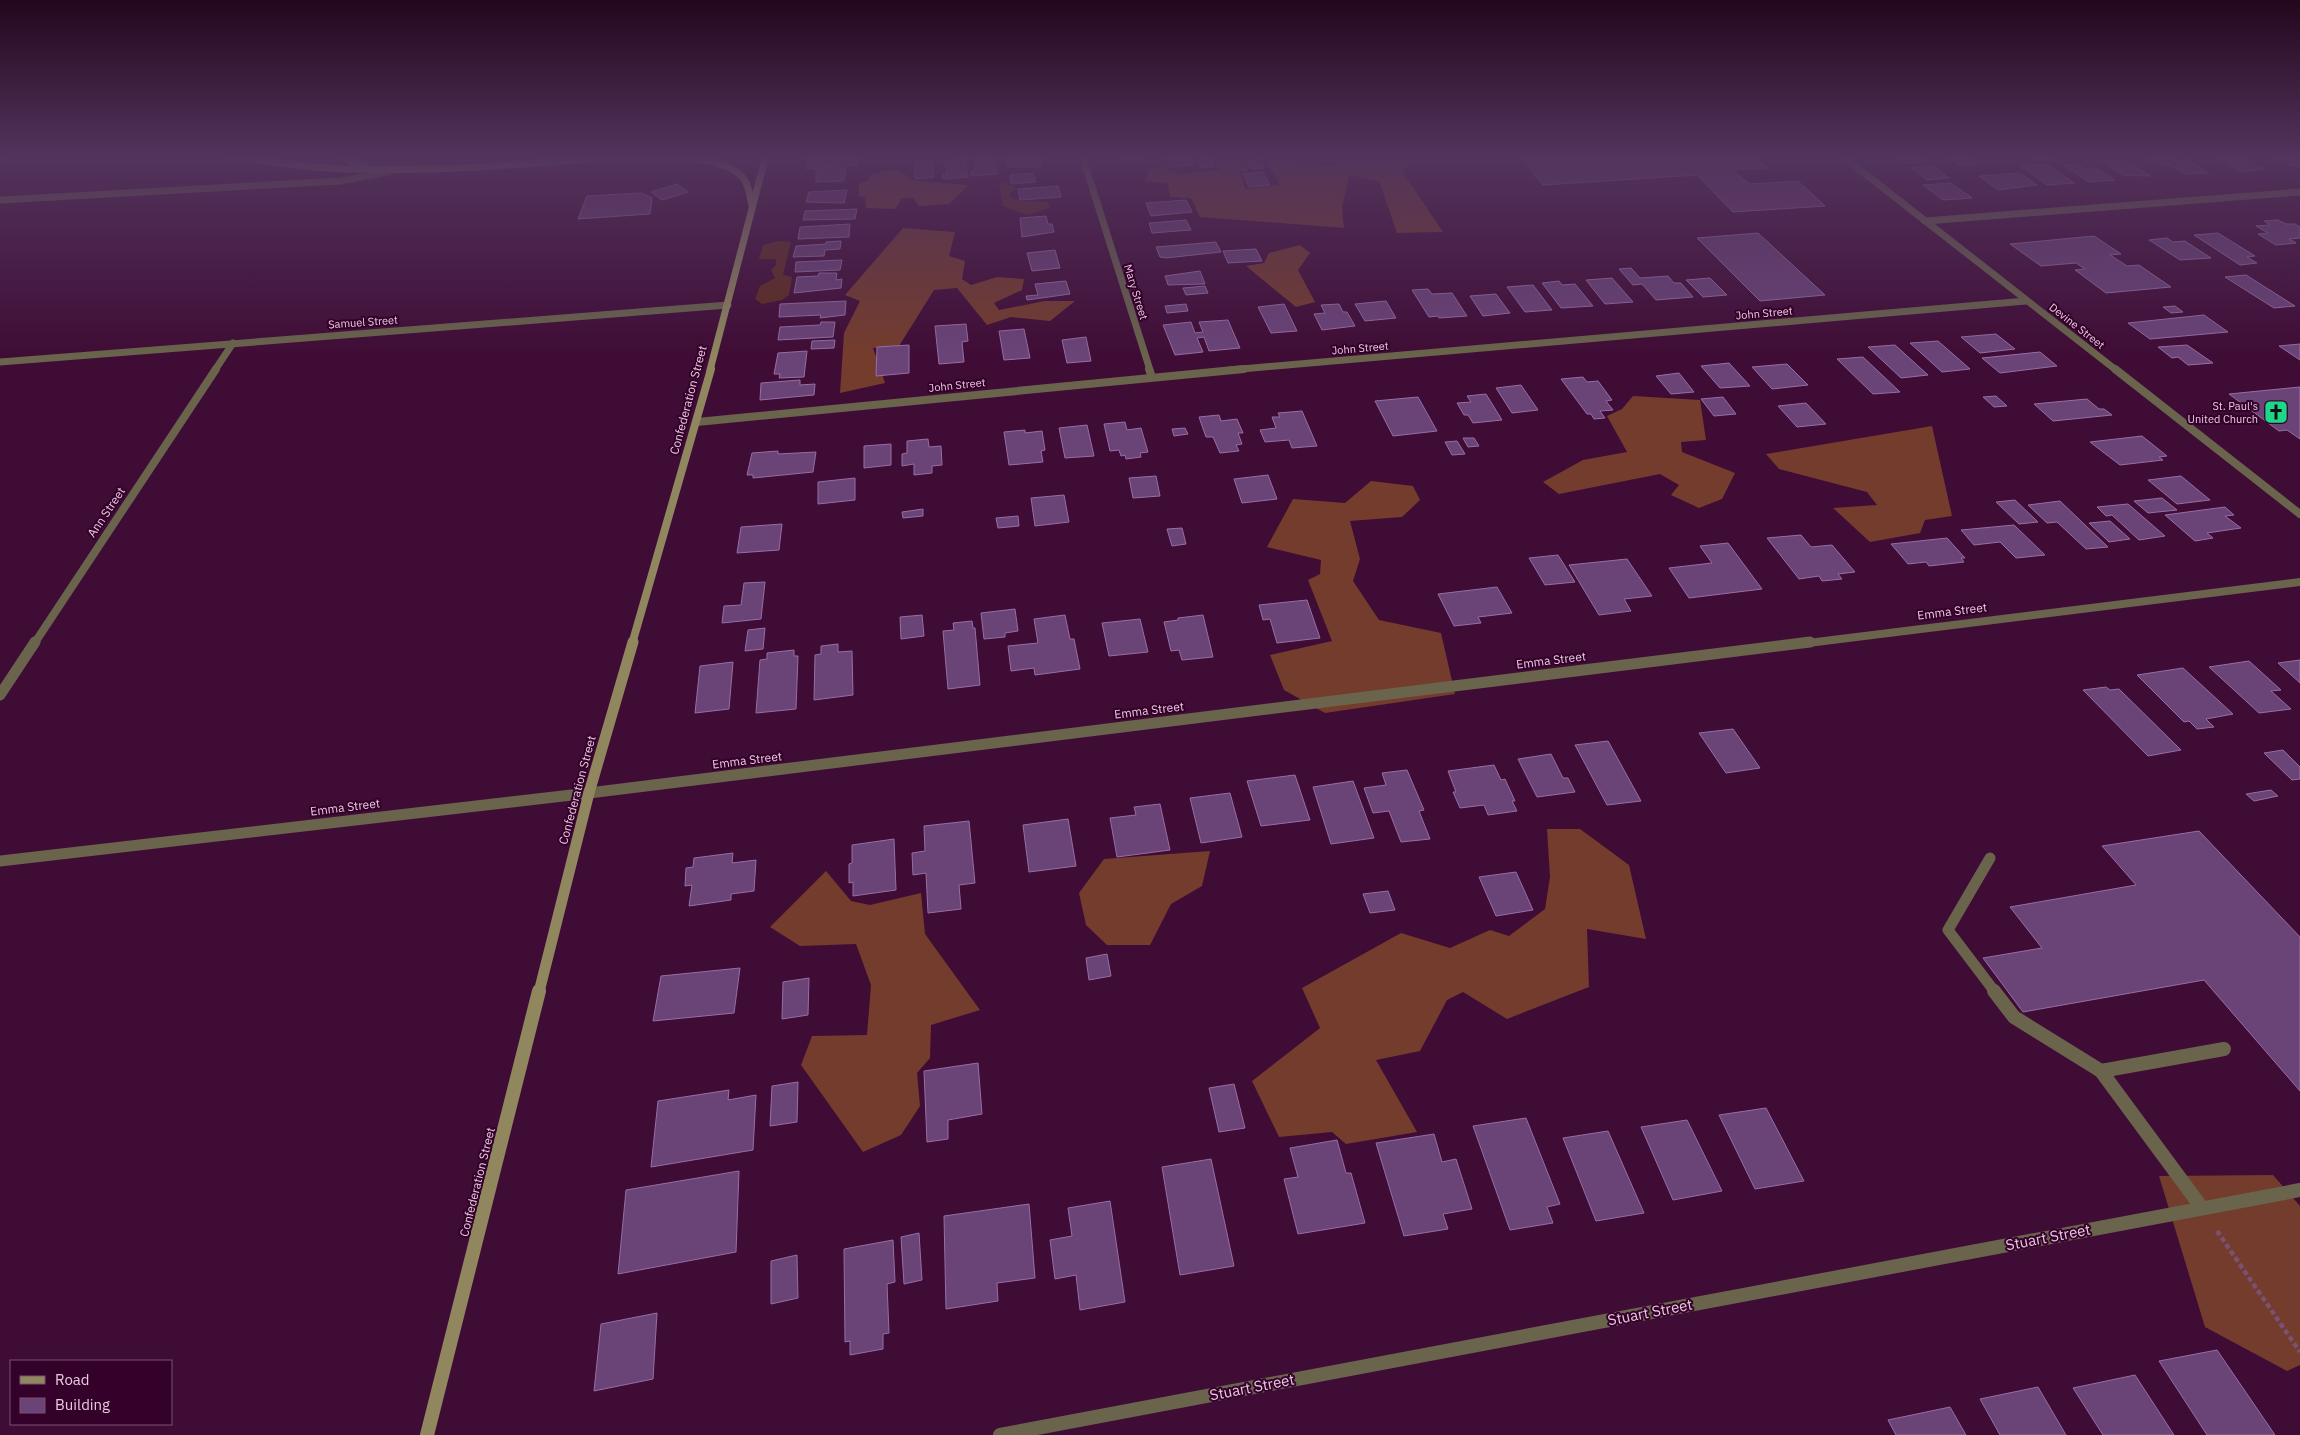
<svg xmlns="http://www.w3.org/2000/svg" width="2300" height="1435" font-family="'IBM Plex Sans',sans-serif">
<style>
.green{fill:#5e2c1d}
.forest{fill:#743c2c}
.building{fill:#6a4377;stroke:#976ea5}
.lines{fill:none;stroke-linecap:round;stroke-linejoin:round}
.path{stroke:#7c5072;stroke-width:4.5;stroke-dasharray:5 3;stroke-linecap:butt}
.service-far1{stroke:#69644b;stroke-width:11}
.service{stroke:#69644b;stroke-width:14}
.minor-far3{stroke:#69644b;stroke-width:7}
.minor-far2{stroke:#69644b;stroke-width:8}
.minor-far1{stroke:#69644b;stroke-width:11}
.minor{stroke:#69644b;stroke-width:14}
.tertiary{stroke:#69644b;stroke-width:7}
.secondary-far3{stroke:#90875f;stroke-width:7}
.secondary-far2{stroke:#90875f;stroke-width:8}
.secondary-far1{stroke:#90875f;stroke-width:11}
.secondary{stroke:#90875f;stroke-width:14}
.labels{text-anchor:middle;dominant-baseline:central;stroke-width:4;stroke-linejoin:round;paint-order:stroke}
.far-street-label{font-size:11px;fill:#e9c9df;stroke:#34012b}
.far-poi-label{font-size:11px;fill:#e9c9df;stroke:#34012b;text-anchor:end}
.street-label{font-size:12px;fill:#e9c9df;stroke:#34012b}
.near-street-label{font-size:15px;fill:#e9c9df;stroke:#34012b}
</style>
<rect width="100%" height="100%" fill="#3f0c35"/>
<g class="green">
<path d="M1006 182 1008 185 1018 188 1011 192 1009 196 1020 201 1048 202 1051 208 1027 215 1003 206 999 184Z"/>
<path d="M779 241 791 242 783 275 792 277 789 295 782 300 762 304 755 299 760 286 775 278 771 270 776 265V259H759L763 245Z"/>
</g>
<g class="forest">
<path d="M1196 155H1239L1248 171 1239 172 1246 189 1280 185 1267 161 1337 167 1341 155H1409L1412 157 1402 171 1443 232 1397 233 1379 181 1349 175 1342 208 1344 228 1200 217 1191 198 1170 197 1168 183 1145 181 1149 169 1163 167 1180 174 1219 170 1214 158H1198Z"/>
<path d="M899 170 913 180 919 181 969 185 949 204 919 206 913 198H901L899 204 894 209 866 208 865 197 859 196V184L868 181 870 175 882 171Z"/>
<path d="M903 228 955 232 949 256 965 261 962 279 971 285 997 277 1024 279 1022 290 994 303 999 310 1045 301H1075L1050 321 1011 317 987 325 957 288 934 290 899 346 873 348 885 383 840 393 844 333 860 301 845 295Z"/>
<path d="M1300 245 1310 253 1298 270 1315 302 1296 307 1246 266 1264 263 1269 253Z"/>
<path d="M1633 396 1700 400 1706 440 1681 442 1682 452 1735 473 1722 499 1699 508 1671 495 1679 485 1660 474 1559 494 1543 482 1583 460 1627 452 1607 416 1622 409Z"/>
<path d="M1932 426 1952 516 1925 520 1920 533 1870 542 1833 508 1877 505 1867 492 1779 469 1766 454Z"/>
<path d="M1371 481 1413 486 1420 500 1402 517 1350 521 1360 559 1353 581 1379 620 1441 633 1455 694 1325 713 1284 690 1270 655 1332 641 1308 580 1320 574 1321 560 1267 547 1293 499 1345 503Z"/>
<path d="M1547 829H1580L1629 865 1646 939 1587 929 1589 987 1507 1019 1463 992 1447 1000 1420 1051 1376 1060 1417 1132 1346 1144 1332 1132 1279 1137 1252 1081 1320 1028 1302 988 1401 933 1450 948 1490 930 1509 936 1545 909 1550 877Z"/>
<path d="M1210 851 1202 886 1171 904 1150 945H1107L1086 925 1079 893 1104 859Z"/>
<path d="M826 871 851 901 870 905 921 893 925 934 980 1010 931 1025 930 1058 917 1073 920 1106 901 1135 863 1152 801 1065 812 1036 867 1035 871 985 856 944 800 946 770 927Z"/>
<path d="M2273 1175 2300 1206V1365L2287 1371 2205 1327 2159 1176Z"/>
</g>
<g class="building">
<path d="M1006 155H1043L1044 161 1040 162 1041 167H1008Z"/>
<path d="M1122 155H1142L1145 162 1130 163 1128 160H1124Z"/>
<path d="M1165 155H1188L1193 165 1171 167Z"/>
<path d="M1592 155H1753L1768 168 1733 170 1749 184 1798 181 1825 206 1733 212 1697 175 1543 185 1522 159Z"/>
<path d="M1893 155H1917L1926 161 1904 163Z"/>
<path d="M1964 155 1976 164 1959 165 1946 156Z"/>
<path d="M2029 155H2041L2050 160 2039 161Z"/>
<path d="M2222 155 2240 156 2265 169 2241 172 2217 158 2225 157Z"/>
<path d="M2268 155H2295L2300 158V165L2289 166Z"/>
<path d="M857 156V165L806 169 807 159Z"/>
<path d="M993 156 997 174 972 176 971 171H975L973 157Z"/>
<path d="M2167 156 2176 161 2187 160 2209 173 2186 174 2170 165 2164 166 2149 157Z"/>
<path d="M965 159 968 177 943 179 942 174H947L945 161Z"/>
<path d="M1211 159 1214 167 1201 168 1198 160Z"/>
<path d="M1260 160 1264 168 1251 169 1247 161Z"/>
<path d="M2122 160 2129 165H2133L2151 176 2123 175 2102 162Z"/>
<path d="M932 161 934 177 915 179 914 162Z"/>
<path d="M2046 164 2074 183 2047 185 2020 166Z"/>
<path d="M2076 164 2084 169 2096 168 2115 180 2089 182 2063 165Z"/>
<path d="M1934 166 1949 178 1927 180 1911 168Z"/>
<path d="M846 168 844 181 816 182V169Z"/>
<path d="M1263 172 1270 185 1249 187 1243 174Z"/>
<path d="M1033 173 1036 182 1011 184 1010 175Z"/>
<path d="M2020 173 2037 185 1998 190 1979 176Z"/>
<path d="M1951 183 1972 198 1943 200 1923 185Z"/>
<path d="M677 184 688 192 662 200 651 192Z"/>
<path d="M1058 186 1061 197 1020 200 1018 189Z"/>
<path d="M847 190 844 203 806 202 809 192Z"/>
<path d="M642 193 652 198 650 214 578 219 587 196Z"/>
<path d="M1186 200 1192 212 1151 216 1146 203Z"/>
<path d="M857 209 855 219 803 220 805 211Z"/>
<path d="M1046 216 1048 224H1052L1054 232 1022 237 1020 218Z"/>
<path d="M1186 220 1191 230 1152 233 1149 223Z"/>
<path d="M2278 220 2286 224H2295L2300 227V238L2289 239 2296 243 2276 245 2258 234 2268 233 2256 226 2270 225 2264 221Z"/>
<path d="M850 224 849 237 798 239 800 227Z"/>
<path d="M1758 233 1825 295 1760 301 1697 238Z"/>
<path d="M2218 233 2255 256 2247 257 2257 263 2240 265 2194 235Z"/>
<path d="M2094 236 2121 254 2110 255 2127 266 2139 265 2171 287 2106 293 2075 270 2085 269 2076 263 2041 266 2010 244Z"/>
<path d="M2167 238 2173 242 2185 241 2211 258 2180 260 2149 240Z"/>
<path d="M841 241 840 249 825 250 824 256 793 257 796 246 826 244V242Z"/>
<path d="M1216 242 1221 252 1166 258 1160 257 1156 247Z"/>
<path d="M1256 249 1262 261 1228 263 1223 251Z"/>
<path d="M1055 250 1060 268 1032 271 1027 253Z"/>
<path d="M842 260 840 270 795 272 796 262Z"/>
<path d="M1631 268 1640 278 1668 276 1674 283H1681L1693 297 1656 300 1642 284 1633 285 1619 269Z"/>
<path d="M1200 271 1205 284 1168 285 1165 276Z"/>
<path d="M819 273H837L836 280 842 279 841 288 794 293 797 277 818 276Z"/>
<path d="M2246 275 2295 306 2274 308 2225 277Z"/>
<path d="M1612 278 1633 302 1605 304 1586 280Z"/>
<path d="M1710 278 1727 295 1703 297 1686 280Z"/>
<path d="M1066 281 1070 294 1027 300 1026 296 1038 295 1035 284Z"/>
<path d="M1559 281 1562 285 1575 284 1593 306 1561 308 1542 283Z"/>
<path d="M1533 285 1552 310 1525 312 1507 287Z"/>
<path d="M1205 286 1208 293 1186 295 1183 288Z"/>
<path d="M1428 289 1432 294 1452 293 1467 316 1439 318 1438 316 1429 317 1412 290Z"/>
<path d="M1496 294 1510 313 1483 316 1470 296Z"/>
<path d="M846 301 845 315 820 318 821 315 779 317 780 304Z"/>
<path d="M1386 301 1396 318 1365 321 1355 304Z"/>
<path d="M1186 304 1188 311 1167 313 1165 306Z"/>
<path d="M1284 304 1297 331 1271 333 1258 307Z"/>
<path d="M1339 304 1343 312H1347L1355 326 1322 330 1314 314 1325 313 1321 305Z"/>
<path d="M2175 306 2183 312 2171 313 2163 307Z"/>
<path d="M2204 315 2228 332 2150 339 2128 323Z"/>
<path d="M1228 320 1240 348 1209 351 1204 337 1197 338 1203 352 1175 355 1163 325 1191 322 1195 333 1203 332 1199 322Z"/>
<path d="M821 322H835L833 337 778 340 780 327 820 325Z"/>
<path d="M966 324 968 341 962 342 964 362 939 364 935 326Z"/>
<path d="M1024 329 1030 358 1004 360 999 331Z"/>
<path d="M1996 334 2015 349 1980 353 1961 337Z"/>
<path d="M1086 337 1091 361 1067 363 1062 340Z"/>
<path d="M835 340 834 348 811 349 812 341Z"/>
<path d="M1938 341 1970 369 1942 372 1910 343Z"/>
<path d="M2300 344V360L2279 346Z"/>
<path d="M909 345V373L876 376 877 347Z"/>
<path d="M1895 345 1928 375 1901 378 1868 347Z"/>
<path d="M2187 345 2213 363 2188 365 2178 357 2172 358 2158 347Z"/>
<path d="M807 351 804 377 779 378 780 374H774L778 353Z"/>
<path d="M2040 352 2057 366 2000 373 1982 358Z"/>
<path d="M1863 357 1900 392 1873 394 1837 359Z"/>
<path d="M1729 363 1750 386 1720 388 1701 366Z"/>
<path d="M1787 364 1808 385 1772 389 1752 367Z"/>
<path d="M1679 373 1694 392 1671 394 1656 376Z"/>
<path d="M1583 377 1587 382 1598 381 1612 400 1606 401 1613 410 1600 411 1605 418 1594 419 1591 414H1587L1561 379Z"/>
<path d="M800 380V385L815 384 814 395 760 400 761 383Z"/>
<path d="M1521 385 1538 410 1512 413 1496 388Z"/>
<path d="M2300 387V439L2287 430 2279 431 2229 394Z"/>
<path d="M1486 394 1502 420 1473 423 1468 415H1464L1457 403 1471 402 1467 396Z"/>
<path d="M1996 396 2007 406 1994 407 1983 397Z"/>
<path d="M1418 397 1437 431 1393 436 1375 401Z"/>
<path d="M1723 397 1736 414 1714 416 1701 399Z"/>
<path d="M2087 399 2099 409H2104L2112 415 2053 421 2034 404Z"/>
<path d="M1806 403 1826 424 1797 427 1778 406Z"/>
<path d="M1302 411 1317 446 1292 448 1289 440 1265 442 1260 430 1276 428 1272 417H1280L1278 413Z"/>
<path d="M1219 415 1221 421 1237 419 1243 433H1238L1242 444 1236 445 1239 451 1220 453 1213 437H1206L1199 417Z"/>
<path d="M1125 422 1127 430 1141 428 1148 452 1140 453 1141 457 1126 459 1125 455 1121 456 1119 450 1110 451 1104 424Z"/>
<path d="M1087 425 1094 456 1065 458 1059 428Z"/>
<path d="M1185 428 1188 434 1174 436 1172 429Z"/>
<path d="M1025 430V433L1042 431 1045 450 1041 451 1043 462 1009 465 1004 432Z"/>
<path d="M2142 436 2167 456 2159 457 2163 460 2120 465 2090 442Z"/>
<path d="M1463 438H1474L1479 446 1468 447Z"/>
<path d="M928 439 929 447 941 446 942 465 932 466V473L914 475V464L902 466V454L907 453V441Z"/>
<path d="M1457 441 1465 454 1452 455 1445 442Z"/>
<path d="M891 444V465L864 468V446Z"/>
<path d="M778 451V454L816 452 813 472 753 478V475H747L752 453Z"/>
<path d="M1268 475 1277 499 1242 503 1234 479Z"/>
<path d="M1156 476 1160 496 1133 498 1129 478Z"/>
<path d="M2181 476 2210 500 2177 504 2148 480Z"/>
<path d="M855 478V500L818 504V482Z"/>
<path d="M1064 495 1069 522 1035 526 1031 498Z"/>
<path d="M2162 498 2177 510 2148 513 2134 501Z"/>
<path d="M2015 500 2038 522 2019 524 1996 502Z"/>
<path d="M2060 501 2108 547 2086 549 2057 522 2047 523 2028 505Z"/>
<path d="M2128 504 2165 536 2139 540 2112 515 2106 516 2097 507Z"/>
<path d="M2225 507 2234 515 2225 516 2241 528 2207 533 2213 538 2195 541 2165 515Z"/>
<path d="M923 509V516L903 518 902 512Z"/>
<path d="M1018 516 1019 526 998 528 996 518Z"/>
<path d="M2110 521 2130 539 2109 542 2089 523Z"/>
<path d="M782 524 779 550 737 553 741 527Z"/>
<path d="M2014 525 2045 555 2016 558 2000 542 1974 545 1961 530Z"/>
<path d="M1182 528 1186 544 1172 546 1167 529Z"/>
<path d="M1801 535 1811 547 1832 545 1855 572 1838 574 1842 579 1822 581 1819 576 1799 579 1767 538Z"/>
<path d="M1947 538 1965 558H1961L1964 562 1929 566 1926 562 1908 564 1891 544Z"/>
<path d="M1728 543 1762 589 1689 598 1669 568 1712 563 1700 546Z"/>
<path d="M1558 555 1575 582 1545 585 1529 558Z"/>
<path d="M1627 559 1652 596 1624 599 1631 611 1599 615 1569 565Z"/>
<path d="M765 582 761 619 722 623 724 606 741 605 744 583Z"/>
<path d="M1497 587 1512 613 1478 617 1481 623 1454 626 1438 594Z"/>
<path d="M1307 600 1320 638 1277 643 1270 619 1263 620 1259 605Z"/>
<path d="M1015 609 1018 631 1005 633V637L984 639 981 613Z"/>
<path d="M922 615 924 636 901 639 900 617Z"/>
<path d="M1065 615 1070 639H1074L1080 669 1035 675 1034 668 1011 671 1008 646 1038 643 1034 619Z"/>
<path d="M1203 615 1213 657 1182 660 1179 650 1171 651 1164 622 1178 620V618Z"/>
<path d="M1140 619 1148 652 1109 656 1102 623Z"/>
<path d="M972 621 973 628H975L980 685 948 689 943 631 954 630 953 623Z"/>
<path d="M765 628 763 649 745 651 748 630Z"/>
<path d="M838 644V652L852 651 853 695 814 700 815 655 821 654V646Z"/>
<path d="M794 650V656H798L796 709 756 713 760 660 767 659V653Z"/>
<path d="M2300 660V683L2278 663Z"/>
<path d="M2249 661 2281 690 2271 691 2291 709 2259 713 2209 667Z"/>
<path d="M733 662 729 709 695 713 700 666Z"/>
<path d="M2183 668 2233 714 2206 719 2214 727 2197 729 2189 721 2184 722 2137 675Z"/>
<path d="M2106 687 2110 690 2119 689 2181 750 2148 756 2083 690Z"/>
<path d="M1733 729 1760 768 1726 773 1699 733Z"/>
<path d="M1608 741 1641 801 1607 805 1575 745Z"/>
<path d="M2283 750 2300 767V779L2292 780 2264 753Z"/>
<path d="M1551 754 1563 778H1568L1575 792 1537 797 1518 759Z"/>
<path d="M1494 765 1501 780 1505 779 1515 801H1512L1517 811 1488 815 1484 805 1460 808 1453 792H1456L1448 771Z"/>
<path d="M1407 770 1424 810 1419 811 1430 839 1401 842 1389 811 1373 813 1364 788 1386 785 1382 773Z"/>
<path d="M1295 775 1310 820 1261 826 1247 781Z"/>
<path d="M1353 781 1374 838 1331 844 1313 787Z"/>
<path d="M2271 790 2278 796 2254 801 2246 794Z"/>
<path d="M1230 793 1242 837 1201 843 1190 798Z"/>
<path d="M1160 804 1170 850 1117 857 1110 818 1136 815 1134 807Z"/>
<path d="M1068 819 1076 866 1029 872 1023 825Z"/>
<path d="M969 821 975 883 959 885 961 909 928 913 926 873 913 875 912 853 925 851 924 826Z"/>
<path d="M2199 831 2300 937V1091L2204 980 2023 1012 1983 958 2042 948 2010 907 2136 885 2102 846Z"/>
<path d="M894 839 896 890 853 896V882L849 883V864L852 863V845Z"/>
<path d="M733 853 732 863 756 860 754 891 731 894V900L689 906 692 885 685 886 686 868 693 867 694 858Z"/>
<path d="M1516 872 1533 910 1496 916 1479 877Z"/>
<path d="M1388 891 1395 910 1370 913 1363 894Z"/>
<path d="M1107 954 1111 976 1089 980 1086 958Z"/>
<path d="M740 968 734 1013 653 1021 661 976Z"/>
<path d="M809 978 808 1015 782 1019 783 982Z"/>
<path d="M978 1063 982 1114 948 1120V1139L927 1142 924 1071Z"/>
<path d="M798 1082 797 1122 770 1126 772 1086Z"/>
<path d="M1234 1084 1245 1128 1219 1132 1209 1088Z"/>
<path d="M729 1090 728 1100 756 1095 753 1150 651 1167 658 1101Z"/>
<path d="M1766 1108 1804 1181 1755 1189 1719 1115Z"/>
<path d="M1526 1118 1560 1204 1547 1207 1553 1223 1510 1230 1473 1126Z"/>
<path d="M1687 1120 1722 1191 1673 1200 1641 1127Z"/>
<path d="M1608 1131 1644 1213 1596 1221 1563 1138Z"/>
<path d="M1434 1134 1442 1162 1456 1159 1472 1209 1443 1214 1448 1229 1404 1236 1376 1143Z"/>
<path d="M1337 1140 1346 1173H1351L1365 1223 1298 1234 1284 1179 1298 1177 1290 1148Z"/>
<path d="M1211 1159 1234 1266 1180 1275 1162 1167Z"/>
<path d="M739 1171 736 1252 618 1274 626 1190Z"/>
<path d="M1110 1201 1125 1302 1080 1310 1076 1275 1055 1279 1050 1240 1072 1236 1068 1208Z"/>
<path d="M1029 1204 1035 1278 997 1283 998 1301 946 1309 944 1216Z"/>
<path d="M919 1233 922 1280 904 1284 901 1237Z"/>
<path d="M893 1240 895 1282 887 1284 889 1333 883 1334V1349L850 1355V1341L845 1342 844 1249Z"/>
<path d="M797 1255 798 1298 771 1304V1261Z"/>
<path d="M657 1313 653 1379 594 1391 601 1324Z"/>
<path d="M2217 1350 2275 1435H2207L2159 1361Z"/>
<path d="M2135 1375 2174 1435H2103L2073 1388Z"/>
<path d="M2038 1387 2066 1435H2000L1980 1399Z"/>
<path d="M1950 1407 1966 1435H1896L1888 1420Z"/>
</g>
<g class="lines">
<path class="path" d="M2217 1231 2300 1352"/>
<path class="service-far1" d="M1990 858 1948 930 1995 992"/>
<g class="service">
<path d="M1994 991 2014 1017 2101 1071"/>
<path d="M2202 1208 2101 1071 2224 1049"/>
</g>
<g class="minor-far3">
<path d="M1082 155 1150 370"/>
<path d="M1841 155 2116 370"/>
<path d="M1925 221 2300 192"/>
<path d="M0 362 728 305"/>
<path d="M215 370 233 343"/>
<path d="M1230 370 2026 301"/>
</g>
<g class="minor-far2">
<path d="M1149 369 1152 377"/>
<path d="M2115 369 2300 514"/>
<path d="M697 422 1244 369"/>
<path d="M34 644 216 369"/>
<path d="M1800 644 2300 582"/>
</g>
<g class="minor-far1">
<path d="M0 695 35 642"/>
<path d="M0 861 589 793 1810 642"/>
</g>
<path class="minor" d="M1000 1435 2300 1190"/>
<g class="tertiary">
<path d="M0 159 6 155"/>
<path d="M0 200 340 181 392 171"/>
</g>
<g class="secondary-far3">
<path d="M224 155C259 160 294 166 329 168 435 174 542 162 647 155"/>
<path d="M344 155 349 161 365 166"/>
<path d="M641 156C669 158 726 155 744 179 749 186 750 197 752 205"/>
<path d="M710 370 766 155"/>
</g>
<path class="secondary-far2" d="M632 644 711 369"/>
<path class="secondary-far1" d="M539 992 589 793 633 642"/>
<path class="secondary" d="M427 1435 539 991"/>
</g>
<linearGradient id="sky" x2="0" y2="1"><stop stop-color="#23071d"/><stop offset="0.44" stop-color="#52345c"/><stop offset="1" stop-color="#52345c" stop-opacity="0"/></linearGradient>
<rect width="2300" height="356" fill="url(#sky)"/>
<defs>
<g id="church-square" transform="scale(1.25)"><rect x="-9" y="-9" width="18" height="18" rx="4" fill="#1dd888" stroke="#34012b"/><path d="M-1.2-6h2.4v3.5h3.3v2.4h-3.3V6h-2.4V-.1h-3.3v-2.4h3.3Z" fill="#111"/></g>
</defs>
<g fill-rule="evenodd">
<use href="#church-square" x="2276" y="412"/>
</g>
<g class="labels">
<g class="far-street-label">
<text transform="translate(1136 292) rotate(73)">Mary Street</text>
<text transform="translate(1764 313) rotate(-5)">John Street</text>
<text transform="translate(363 322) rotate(-4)">Samuel Street</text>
<text transform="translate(2077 326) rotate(38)">Devine Street</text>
<text transform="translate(1360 348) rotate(-5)">John Street</text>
<text transform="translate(957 385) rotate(-6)">John Street</text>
</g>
<g class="far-poi-label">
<text x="2258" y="406">St. Paul's<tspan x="2258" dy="13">United Church</tspan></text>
</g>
<g class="street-label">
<text transform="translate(688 400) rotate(-75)">Confederation Street</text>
<text transform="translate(106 512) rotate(-56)">Ann Street</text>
<text transform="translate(1952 611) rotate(-7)">Emma Street</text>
<text transform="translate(1551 660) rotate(-7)">Emma Street</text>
<text transform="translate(1149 710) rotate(-7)">Emma Street</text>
<text transform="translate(747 760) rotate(-7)">Emma Street</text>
<text transform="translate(577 790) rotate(-75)">Confederation Street</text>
<text transform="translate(345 807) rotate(-7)">Emma Street</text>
<text transform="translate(477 1182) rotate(-76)">Confederation Street</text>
</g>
<g class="near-street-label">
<text transform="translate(2048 1237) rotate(-11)">Stuart Street</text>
<text transform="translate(1650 1312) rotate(-11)">Stuart Street</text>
<text transform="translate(1252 1387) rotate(-11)">Stuart Street</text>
</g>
</g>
<rect x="10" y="1360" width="162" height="65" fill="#34012b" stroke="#7c5173"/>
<rect x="20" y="1376" width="25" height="8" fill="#90875f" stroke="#7c5173"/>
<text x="55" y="1385" font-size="15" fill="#e9c9df">Road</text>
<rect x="20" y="1398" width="25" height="15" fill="#6a4377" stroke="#7c5173"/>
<text x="55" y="1410" font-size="15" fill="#e9c9df">Building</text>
</svg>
